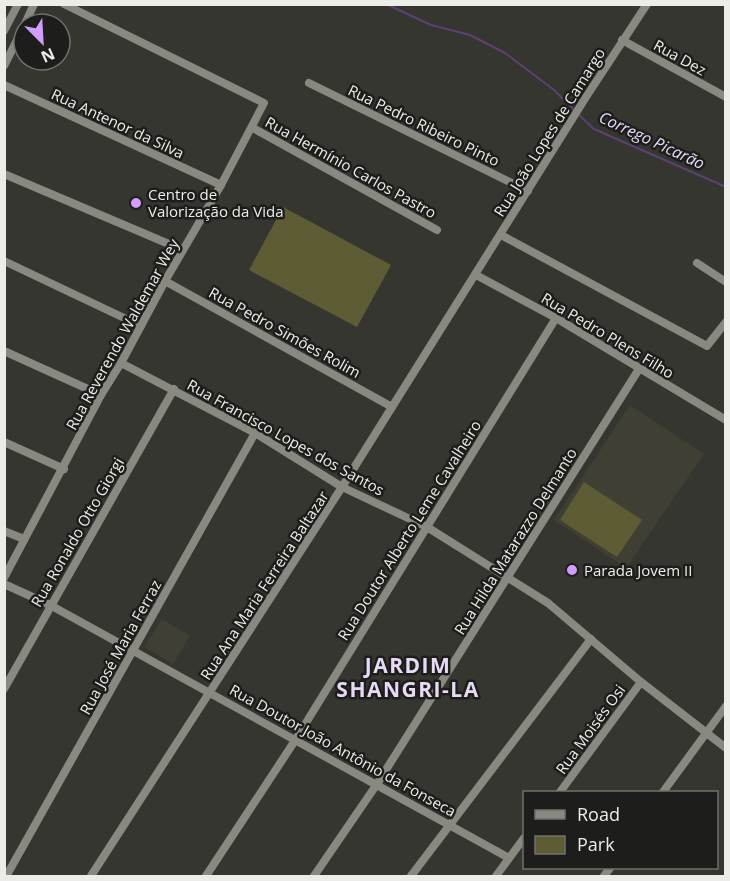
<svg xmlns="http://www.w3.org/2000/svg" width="730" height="881" font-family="'Open Sans',sans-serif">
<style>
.built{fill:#3f3f33}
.green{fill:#5d5c34}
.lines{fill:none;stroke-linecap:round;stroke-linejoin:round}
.stream{stroke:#5c4171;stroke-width:2}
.minor{stroke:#898982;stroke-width:8}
.poi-dot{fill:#d29cfd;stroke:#1d1e1b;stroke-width:2}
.labels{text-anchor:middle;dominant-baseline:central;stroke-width:5;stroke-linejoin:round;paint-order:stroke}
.street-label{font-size:15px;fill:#ecece8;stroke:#1d1e1b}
.poi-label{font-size:15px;fill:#ecece8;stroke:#1d1e1b;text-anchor:start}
.water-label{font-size:16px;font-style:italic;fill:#eadaf9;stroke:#1d1e1b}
.district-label{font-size:21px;font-weight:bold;letter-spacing:1.5px;fill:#e8daf5;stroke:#1d1e1b}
</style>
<rect width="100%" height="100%" fill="#363630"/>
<g class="built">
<path d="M630 405 704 454 626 568 554 520Z"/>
<path d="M162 619 190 636 173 664 144 647Z"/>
</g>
<g class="green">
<path d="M283 207 391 265 357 327 249 270Z"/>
<path d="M584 482 642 520 617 557 560 520Z"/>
</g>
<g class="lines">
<g class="stream">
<path d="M386 4 431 25 470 35 505 53 554 90 574 110"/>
<path d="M578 114 594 129 726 187"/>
</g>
<g class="minor">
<path d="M25 24 34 4"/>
<path d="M4 31 18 4"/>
<path d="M622 40 726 97"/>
<path d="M4 66 24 26"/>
<path d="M309 83 528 191"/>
<path d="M4 85 221 185"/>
<path d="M253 128 437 230"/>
<path d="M4 174 183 250"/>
<path d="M501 235 707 346 726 322"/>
<path d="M4 261 141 326"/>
<path d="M697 263 726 282"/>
<path d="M476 275 556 318 726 420"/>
<path d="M165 281 392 407"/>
<path d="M4 351 101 395"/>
<path d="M121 363 255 433 342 487 427 527 548 603 641 682 726 748"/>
<path d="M4 442 64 469"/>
<path d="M4 531 24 539"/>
<path d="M4 578 101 395 121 363 165 281 221 185 264 103 64 4"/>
<path d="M4 584 50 605 509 858"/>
<path d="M4 689 174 389"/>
<path d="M560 792 641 682"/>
<path d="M663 792 726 706"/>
<path d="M8 873 255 433"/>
<path d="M91 876 342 487 586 97 647 4"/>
<path d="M206 876 296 739 556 318"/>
<path d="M314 876 377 784 639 369"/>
<path d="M411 876 591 639"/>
<path d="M496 876 524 838"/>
<path d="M604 876 610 868"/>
</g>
</g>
<g class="poi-dot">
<circle cx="136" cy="203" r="6"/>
<circle cx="572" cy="570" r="6"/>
</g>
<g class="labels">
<g class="street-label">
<text transform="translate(680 57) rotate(29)">Rua Dez</text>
<text transform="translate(118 123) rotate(25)">Rua Antenor da Silva</text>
<text transform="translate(424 125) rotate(26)">Rua Pedro Ribeiro Pinto</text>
<text transform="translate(549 132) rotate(-58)">Rua João Lopes de Camargo</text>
<text transform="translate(351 167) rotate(29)">Rua Hermínio Carlos Pastro</text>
<text transform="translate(285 332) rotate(29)">Rua Pedro Simões Rolim</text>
<text transform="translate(122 334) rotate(-61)">Rua Reverendo Waldemar Wey</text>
<text transform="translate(608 335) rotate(31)">Rua Pedro Plens Filho</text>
<text transform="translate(286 437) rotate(29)">Rua Francisco Lopes dos Santos</text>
<text transform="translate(409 530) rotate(-58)">Rua Doutor Alberto Leme Cavalheiro</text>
<text transform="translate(77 532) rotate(-60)">Rua Ronaldo Otto Giorgi</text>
<text transform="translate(515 541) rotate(-58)">Rua Hilda Matarazzo Delmanto</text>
<text transform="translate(264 585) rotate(-57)">Rua Ana Maria Ferreira Baltazar</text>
<text transform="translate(120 647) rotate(-61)">Rua José Maria Ferraz</text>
<text transform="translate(590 729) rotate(-54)">Rua Moisés Osi</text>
<text transform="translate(343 750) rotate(29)">Rua Doutor João Antônio da Fonseca</text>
</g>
<g class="poi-label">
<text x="148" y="194">Centro de<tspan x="148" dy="17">Valorização da Vida</tspan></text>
<text x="584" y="570">Parada Jovem II</text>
</g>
<g class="water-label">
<text transform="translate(652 140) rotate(25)">Corrego Picarão</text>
</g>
<g class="district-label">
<text x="408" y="665">JARDIM<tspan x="408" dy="24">SHANGRI-LA</tspan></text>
</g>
</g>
<rect width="730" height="881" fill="none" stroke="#ecece8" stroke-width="12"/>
<rect x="523" y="791" width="195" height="78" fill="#1d1e1b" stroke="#70706d" stroke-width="1.5"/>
<rect x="535" y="810" width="30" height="9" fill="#898982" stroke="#70706d" stroke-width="1.5"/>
<text x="577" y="821" font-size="18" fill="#ecece8">Road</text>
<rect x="535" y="836" width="30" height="18" fill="#5d5c34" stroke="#70706d" stroke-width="1.5"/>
<text x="577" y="851" font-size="18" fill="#ecece8">Park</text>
<g transform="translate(42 42) rotate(156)"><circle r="28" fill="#1d1e1b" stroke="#70706d" stroke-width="1.5"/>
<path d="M0-4.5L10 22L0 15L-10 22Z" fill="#d29cfd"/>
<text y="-9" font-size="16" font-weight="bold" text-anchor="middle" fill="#ecece8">N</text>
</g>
</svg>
